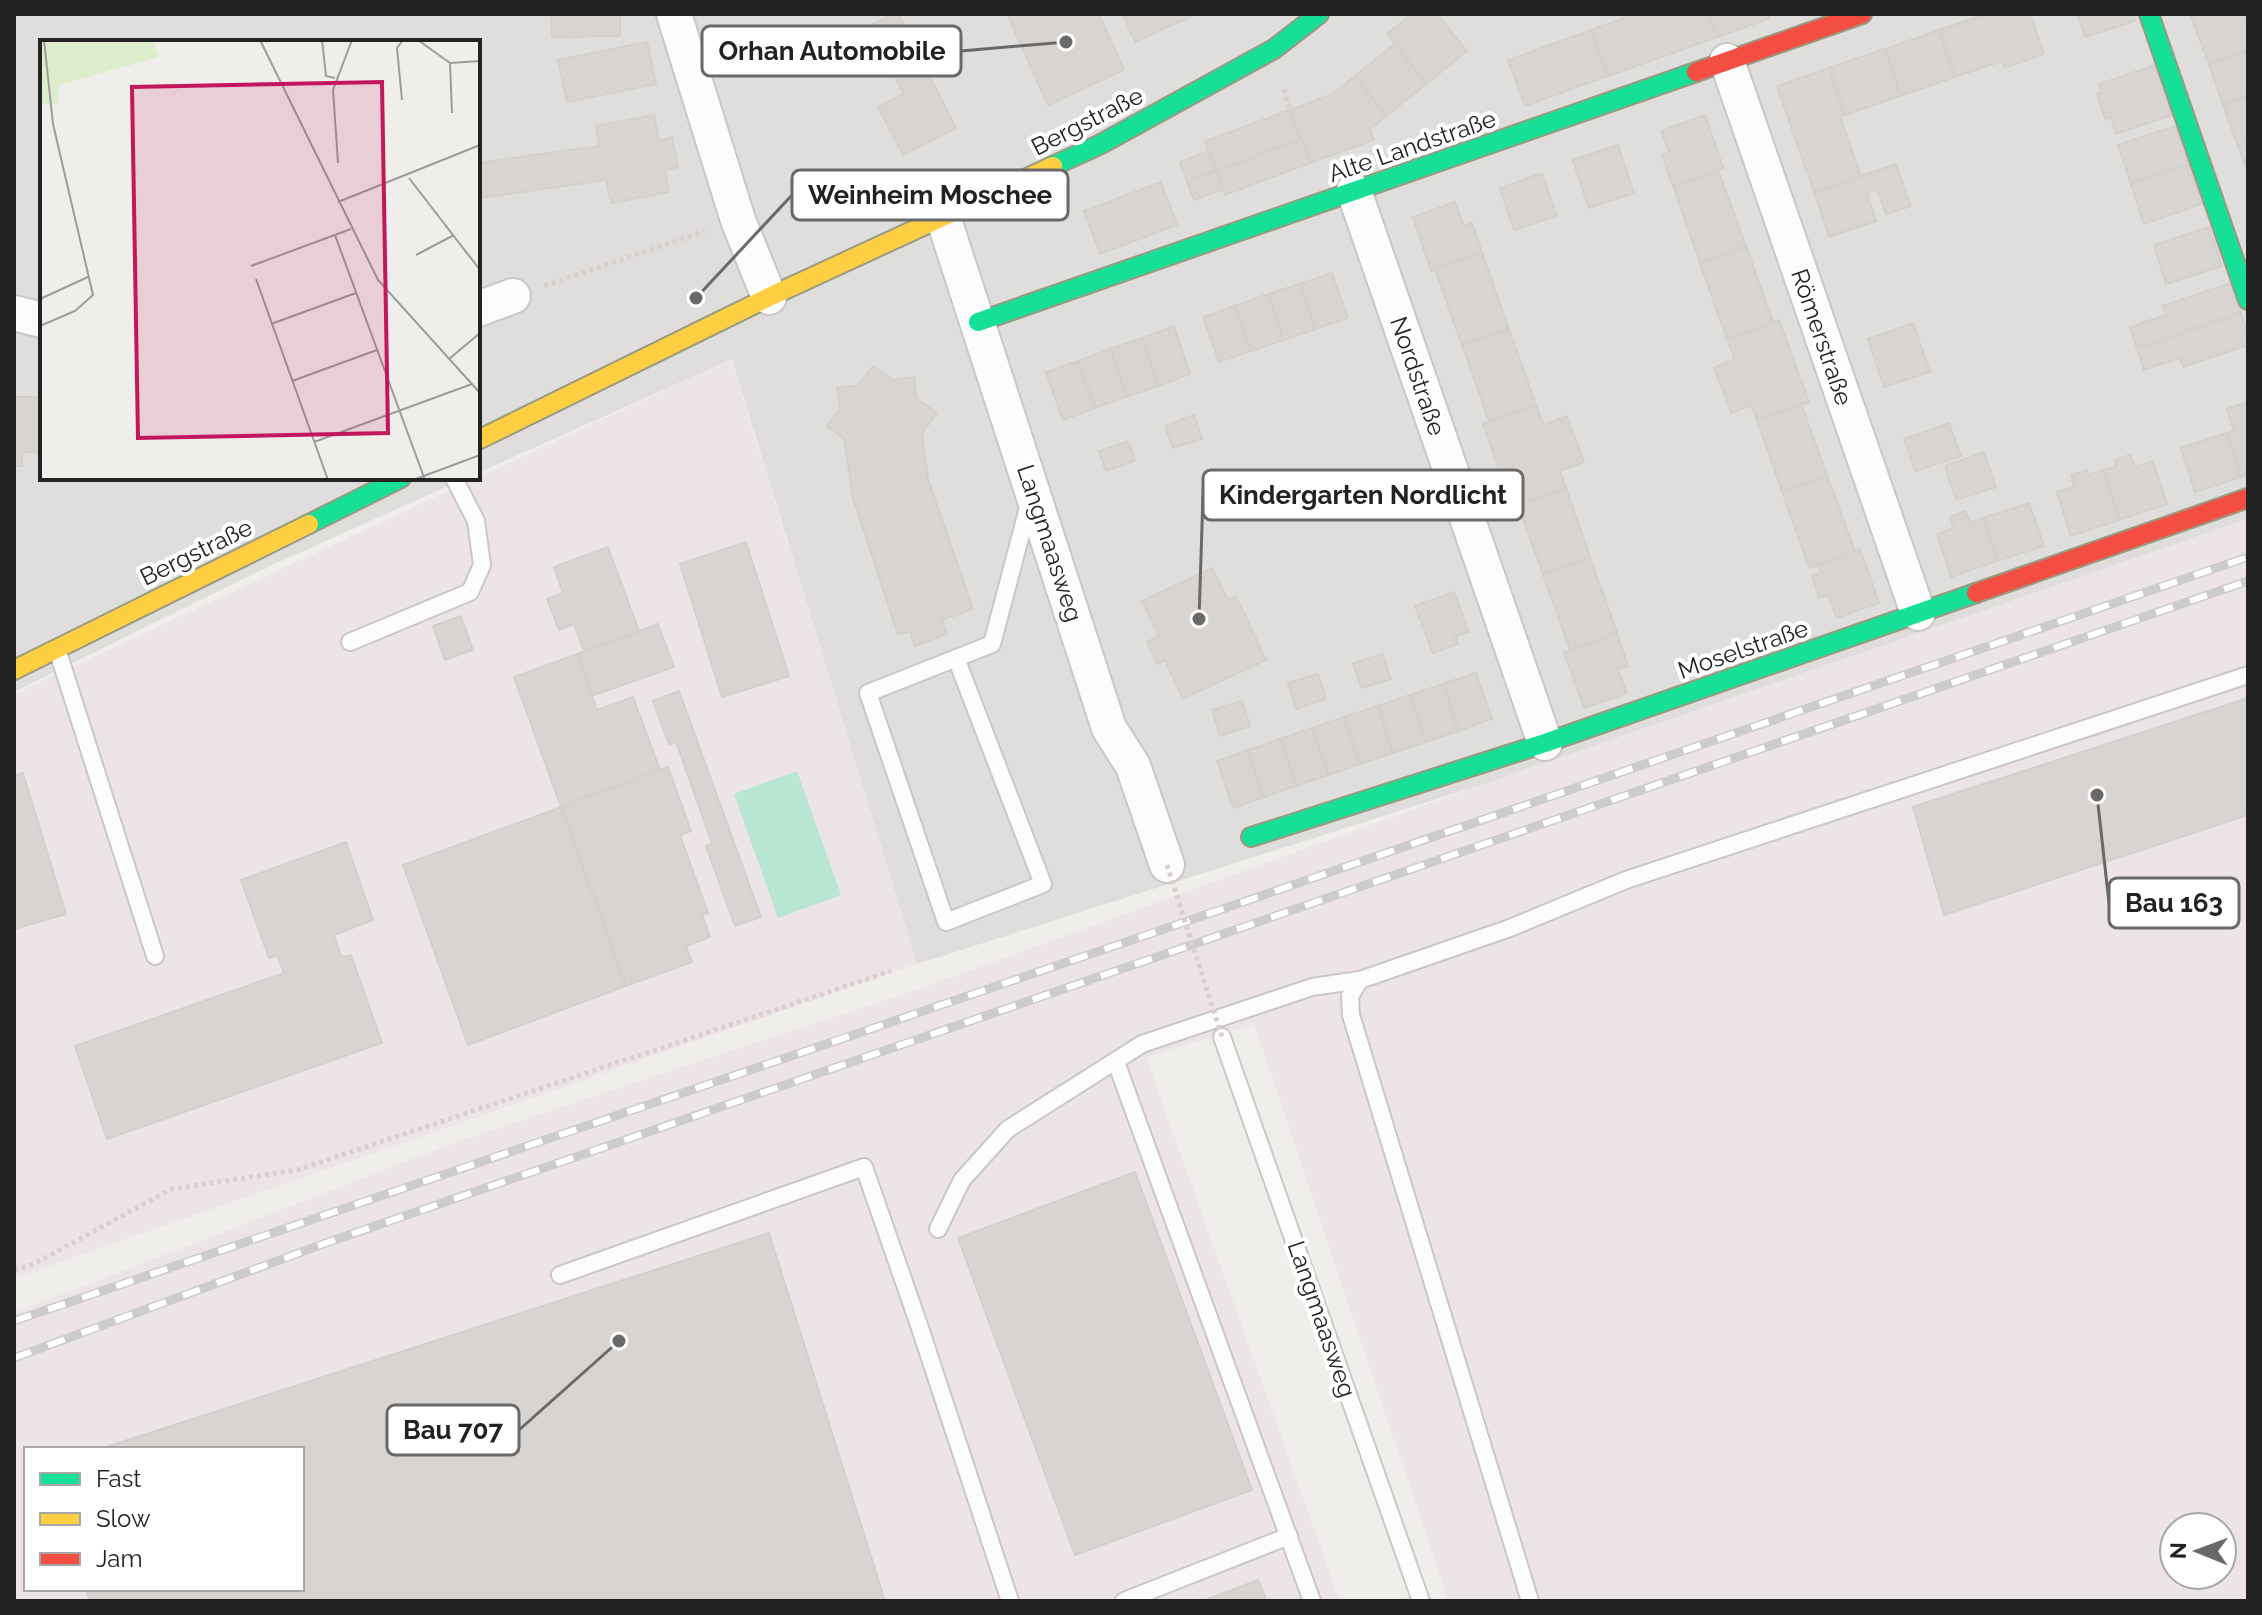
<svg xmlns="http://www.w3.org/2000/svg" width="2262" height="1615" font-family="Raleway,sans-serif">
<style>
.residential{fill:#dfdedc}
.industrial{fill:#ede4e9;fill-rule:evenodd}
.pitch{fill:#b7e6d2}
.building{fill:#d7d4d2;stroke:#d3d0cc;stroke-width:2}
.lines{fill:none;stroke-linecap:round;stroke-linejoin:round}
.lane-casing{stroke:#c9c8c7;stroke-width:20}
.street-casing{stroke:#c9c8c7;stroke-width:38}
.fast-casing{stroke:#999a82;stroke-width:22}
.slow-casing{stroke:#999a82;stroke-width:22}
.jam-casing{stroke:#999a82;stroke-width:22}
.path{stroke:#dccecd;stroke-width:5;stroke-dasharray:4 4;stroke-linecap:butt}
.lane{stroke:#fdfcfc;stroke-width:16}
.street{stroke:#fdfcfc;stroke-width:34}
.fast{stroke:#16e098;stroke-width:18}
.slow{stroke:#ffcf43;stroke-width:18}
.jam{stroke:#f24e42;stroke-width:18}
.rail-casing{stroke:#ccc;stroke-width:9}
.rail{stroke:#fff;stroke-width:6;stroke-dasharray:18;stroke-linecap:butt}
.path-bridge{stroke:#dccecd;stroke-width:5;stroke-dasharray:4 4;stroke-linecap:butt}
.labels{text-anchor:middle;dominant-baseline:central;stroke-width:8;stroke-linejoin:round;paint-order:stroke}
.street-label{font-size:24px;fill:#222;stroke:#fff}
.inset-road{fill:none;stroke:#9e9c9b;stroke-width:2}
.view{fill:#c2185b;fill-opacity:0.15;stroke:#c2185b;stroke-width:4}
.inset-edge{fill:none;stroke:#222;stroke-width:4}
.leader{fill:none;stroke:#6a6968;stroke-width:3}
.callout-dot{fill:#6a6968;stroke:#fff;stroke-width:3}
.callout{fill:#fff;stroke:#6a6968;stroke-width:3}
.callout-label{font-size:26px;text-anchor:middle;font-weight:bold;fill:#222}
</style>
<rect width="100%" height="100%" fill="#f0eeeb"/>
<path class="residential" d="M14 14H2248V519L1481 785 917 964 732 359 478 473V42H42V478H466L261 570 14 692Z"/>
<g class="industrial">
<path d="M731 359 917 964 14 1278V694Z"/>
<path d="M2248 519V1601H1448L1254 1024 1146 1057 1340 1601H14V1313L451 1144 924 987 1481 785ZM26 1449H302V1589H26ZM2174 1527H2222V1575H2174Z"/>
</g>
<path class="pitch" d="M797 771 841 895 778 918 734 794Z"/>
<g class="building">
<path d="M551 14H620V36L552 37Z"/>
<path d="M893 14H898L956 128 903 155 878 107 904 94 869 26Z"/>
<path d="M1007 14H1099L1124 70 1048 105Z"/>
<path d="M1123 14H1188L1190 17 1135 42Z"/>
<path d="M1412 14H1437L1467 51 1426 84 1387 34Z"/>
<path d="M1635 14H1709L1718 37 1608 76 1591 30Z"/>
<path d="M1709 14H1768L1770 18 1718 37Z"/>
<path d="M1987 14H2030L2044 54 2004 68 2002 61 1955 77 1939 30Z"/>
<path d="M2077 14H2133L2135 21 2085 37Z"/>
<path d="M2190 14H2245L2248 23V50L2209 64Z"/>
<path d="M1591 30 1608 76 1525 106 1508 60Z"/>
<path d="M1939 30 1955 77 1900 96 1885 49Z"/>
<path d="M647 42 656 84 567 102 558 60Z"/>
<path d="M1395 44 1426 84 1386 116 1355 76Z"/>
<path d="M1885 49 1900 96 1845 115 1829 68Z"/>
<path d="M2248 50V96L2223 105 2209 64Z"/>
<path d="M2155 65 2172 115 2116 134 2111 117 2105 119 2097 94 2102 92 2099 84Z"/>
<path d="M1829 68 1845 115 1840 116 1861 176 1814 192 1777 86Z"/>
<path d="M1355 76 1386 116 1370 129 1374 140 1310 163 1290 110 1333 94Z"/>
<path d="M2248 96V143L2238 146 2223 105Z"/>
<path d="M1290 110 1301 139 1216 171 1205 141Z"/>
<path d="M654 115 659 140 672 137 678 167 665 170 669 192 611 203 606 180 481 198 478 163 599 146 596 126Z"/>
<path d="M1705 115 1723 168 1673 186 1662 155 1669 152 1661 131Z"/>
<path d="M2175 126 2189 165 2131 184 2118 145Z"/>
<path d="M1301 139 1310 163 1225 195 1216 171Z"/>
<path d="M2248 143V174L2238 146Z"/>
<path d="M1618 145 1634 193 1589 208 1573 160Z"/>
<path d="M1209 151 1216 171 1187 182 1180 162Z"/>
<path d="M1896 164 1911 206 1886 214 1877 189 1867 193 1876 221 1829 237 1814 192Z"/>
<path d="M2189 165 2202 204 2144 224 2131 184Z"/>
<path d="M1718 170 1746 246 1700 263 1673 186Z"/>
<path d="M1216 171 1223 189 1194 200 1187 182Z"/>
<path d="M1542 173 1557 216 1514 230 1500 188Z"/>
<path d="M1161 182 1177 225 1100 254 1084 211Z"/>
<path d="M1455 202 1464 226 1472 223 1482 253 1431 271 1413 217Z"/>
<path d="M2209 227 2222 266 2166 284 2154 245Z"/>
<path d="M1746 246 1773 322 1727 339 1700 263Z"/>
<path d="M1482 253 1509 329 1462 345 1435 269Z"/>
<path d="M1332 273 1348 318 1316 329 1300 284Z"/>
<path d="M2231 283 2241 313 2137 348 2130 327 2166 315 2163 306Z"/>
<path d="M1300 284 1316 329 1283 340 1268 294Z"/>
<path d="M1268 294 1283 340 1251 351 1235 306Z"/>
<path d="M1235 306 1251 351 1219 362 1203 317Z"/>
<path d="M2241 313 2248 335V345L2183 367 2180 358 2144 370 2137 348Z"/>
<path d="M1779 320 1809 402 1757 420 1751 405 1731 413 1714 367 1735 359 1727 339Z"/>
<path d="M1913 323 1930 372 1884 387 1868 339Z"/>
<path d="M1174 326 1190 374 1159 386 1142 338Z"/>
<path d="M1509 329 1536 405 1489 421 1462 345Z"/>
<path d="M1142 338 1159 386 1126 397 1110 349Z"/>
<path d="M1110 349 1126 397 1095 408 1078 361Z"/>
<path d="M1078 361 1095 408 1063 420 1046 372Z"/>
<path d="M873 366 893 380 914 377 917 399 937 413 922 433 928 479 973 609 942 620 947 634 915 646 910 631 898 635 853 498 844 439 827 426 840 409 837 388 858 385Z"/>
<path d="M14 397H42V453L22 452V466H14Z"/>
<path d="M2248 402V474L2241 477 2227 433 2234 431 2227 409Z"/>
<path d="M1801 404 1827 475 1782 491 1757 420Z"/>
<path d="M1536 405 1544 425 1567 416 1584 462 1560 471 1566 488 1512 506 1483 424Z"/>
<path d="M1194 415 1202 439 1173 448 1165 426Z"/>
<path d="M1949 423 1961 456 1915 471 1904 439Z"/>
<path d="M2227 433 2241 477 2195 492 2181 448Z"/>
<path d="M1128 441 1135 461 1106 471 1099 451Z"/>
<path d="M1984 452 1996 487 1956 500 1945 466Z"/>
<path d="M2130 455 2135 467 2153 461 2167 504 2119 520 2103 470 2116 466 2115 460Z"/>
<path d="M2087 470 2088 475 2103 470 2119 520 2071 536 2057 492 2074 487 2071 475Z"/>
<path d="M1827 475 1855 551 1809 568 1782 491Z"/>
<path d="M1566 488 1590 557 1543 574 1518 505Z"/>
<path d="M2029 503 2044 546 1997 561 1983 518Z"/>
<path d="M1965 511 1970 523 1983 518 1997 561 1951 577 1937 534 1953 528 1950 517Z"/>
<path d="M746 542 789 676 722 697 680 564Z"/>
<path d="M608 547 639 631 584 651 574 624 559 630 547 599 563 593 554 567Z"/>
<path d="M1860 549 1879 603 1837 618 1828 595 1819 598 1812 576 1821 573 1817 565Z"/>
<path d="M1590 557 1617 633 1570 650 1543 574Z"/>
<path d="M1212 568 1228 600 1236 596 1266 660 1183 699 1165 660 1157 664 1147 642 1159 636 1142 601Z"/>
<path d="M1454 592 1469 632 1455 636 1458 644 1433 653 1415 606Z"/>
<path d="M461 616 473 650 445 660 433 626Z"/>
<path d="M658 624 674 667 592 696 577 654Z"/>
<path d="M1617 633 1628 666 1618 669 1627 693 1584 708 1564 652Z"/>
<path d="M577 654 597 710 633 697 660 770 561 807 514 677Z"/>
<path d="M1383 654 1391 679 1361 688 1353 663Z"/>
<path d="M1476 673 1492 719 1458 731 1443 684Z"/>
<path d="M1318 674 1326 699 1296 709 1288 683Z"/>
<path d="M1443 684 1458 731 1426 742 1410 695Z"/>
<path d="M679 691 761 917 735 926 706 846 712 843 676 742 669 744 653 701Z"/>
<path d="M1410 695 1426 742 1393 753 1378 706Z"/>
<path d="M2248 698V815L1944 915 1913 807Z"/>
<path d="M1242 701 1250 726 1220 736 1212 710Z"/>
<path d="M1378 706 1393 753 1360 764 1344 717Z"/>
<path d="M1344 717 1360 764 1329 775 1312 728Z"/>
<path d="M1312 728 1329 775 1296 786 1280 739Z"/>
<path d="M1280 739 1296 786 1264 797 1248 750Z"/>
<path d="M1248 750 1264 797 1233 808 1217 761Z"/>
<path d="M668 767 691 831 680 835 708 913 702 915 710 937 686 946 692 962 626 986 561 807Z"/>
<path d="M23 773 66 914 14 929V776Z"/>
<path d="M561 807 626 986 468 1045 403 865Z"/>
<path d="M346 842 373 920 334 935 341 957 351 955 382 1043 107 1139 75 1046 284 973 277 955 269 958 241 880Z"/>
<path d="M1135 1172 1252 1490 1075 1555 958 1238Z"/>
<path d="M769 1233 885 1601H90L86 1589H302V1449H100Z"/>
<path d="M1258 1580 1267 1601H1203Z"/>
</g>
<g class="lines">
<g class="lane-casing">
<g id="lane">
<path d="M350 642 470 592 482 565 476 521 454 478"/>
<path d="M57 649 155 956"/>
<path d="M956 658 1043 884 946 922 868 693 992 644 1029 504"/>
<path d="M1222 1037 1421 1601"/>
<path d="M1116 1062 1312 1601"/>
<path d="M938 1229 962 1180 1008 1129 1142 1044 1312 987 1360 980"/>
<path d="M560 1275 864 1167 919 1325 1010 1601"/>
<path d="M1124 1601 1289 1536"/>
<path d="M1530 1601 1351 1015 1350 996 1360 980 1510 928 1626 880 2248 675"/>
</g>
</g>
<g class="street-casing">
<g id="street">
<path d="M674 14 738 220 769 297"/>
<path d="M1727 61 1918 613"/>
<path d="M1354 191 1545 743"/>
<path d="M943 217 1109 728 1133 766 1167 865"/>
<path d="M478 309 513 296"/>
<path d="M14 313 42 320"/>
</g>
</g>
<g class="fast-casing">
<g id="fast">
<path d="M2149 14 2248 300"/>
<path d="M1053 166 1101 144 1274 49 1319 14"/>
<path d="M978 322 1696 72"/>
<path d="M309 524 401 478"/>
<path d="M1251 837 1545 743 1976 593"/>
</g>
</g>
<g class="slow-casing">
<g id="slow">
<path d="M478 440 769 297 1053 166"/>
<path d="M14 670 309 524"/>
</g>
</g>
<g class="jam-casing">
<g id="jam">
<path d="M1696 72 1862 14"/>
<path d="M1976 593 2248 498"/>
</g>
</g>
<g class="path">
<path d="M1284 89 1290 110"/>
<path d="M544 286 705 231"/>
<path d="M14 1270 34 1264 171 1189 297 1170 891 971"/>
</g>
<use href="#lane" class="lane"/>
<use href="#street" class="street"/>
<use href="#fast" class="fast"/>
<use href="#slow" class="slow"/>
<use href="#jam" class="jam"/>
<g class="rail-casing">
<g id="rail">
<path d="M14 1321 1246 901 2248 557"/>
<path d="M14 1358 323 1244 2248 581"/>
</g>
</g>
<use href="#rail" class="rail"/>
<path class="path-bridge" d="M1167 865 1222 1037"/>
</g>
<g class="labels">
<g class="street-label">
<text transform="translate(1087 121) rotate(-27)">Bergstraße</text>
<text transform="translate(1412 146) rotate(-19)">Alte Landstraße</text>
<text transform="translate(1822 337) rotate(71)">Römerstraße</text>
<text transform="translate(1418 376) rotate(71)">Nordstraße</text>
<text transform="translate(1050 543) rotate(72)">Langmaasweg</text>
<text transform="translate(196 552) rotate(-26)">Bergstraße</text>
<text transform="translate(1743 649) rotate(-19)">Moselstraße</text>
<text transform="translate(1322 1319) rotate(71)">Langmaasweg</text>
</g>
</g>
<g transform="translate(40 40)">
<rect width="440" height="440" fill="#f0eeeb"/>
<path d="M0 0H113L119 17 19 45 18 65 0 64Z" fill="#ddeccb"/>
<path class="inset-road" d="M220 0 338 240 440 353M282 0 286 36 295 38M378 0 410 23 440 21M410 23 412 73M362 60 357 8 363 0M298 123 293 50 312 0M369 138 440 230M298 162 440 105M295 195 385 440M376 215 414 195M211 226 311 189M216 239 288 440M0 259 48 237M231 284 316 253M0 286 35 271 53 255 13 84 4 0M409 319 440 293M252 341 337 310M274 402 432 344M373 440 440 415"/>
<path class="view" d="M342 42 348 393 98 398 92 47Z"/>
<rect width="440" height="440" class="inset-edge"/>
</g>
<path class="leader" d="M1066 42L961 51M696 298L792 195M1199 619L1203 495M2097 795L2109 903M619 1341L519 1430"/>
<g class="callout-dot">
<circle cx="1066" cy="42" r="8"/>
<circle cx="696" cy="298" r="8"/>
<circle cx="1199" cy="619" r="8"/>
<circle cx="2097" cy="795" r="8"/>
<circle cx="619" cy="1341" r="8"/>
</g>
<g class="callout">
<rect x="702" y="26" width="259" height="50" rx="8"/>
<rect x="792" y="170" width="276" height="50" rx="8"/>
<rect x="1203" y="470" width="320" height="50" rx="8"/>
<rect x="2109" y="878" width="130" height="50" rx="8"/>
<rect x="387" y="1405" width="132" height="50" rx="8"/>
</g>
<g class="callout-label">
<text x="832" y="60">Orhan Automobile</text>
<text x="930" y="204">Weinheim Moschee</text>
<text x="1363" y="504">Kindergarten Nordlicht</text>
<text x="2174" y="912">Bau 163</text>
<text x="453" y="1439">Bau 707</text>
</g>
<rect width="2262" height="1615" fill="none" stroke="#222222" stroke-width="32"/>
<rect x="24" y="1447" width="280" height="144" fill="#ffffff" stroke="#a7a7a7" stroke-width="2"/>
<rect x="40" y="1473" width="40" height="12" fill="#16e098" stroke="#a7a7a7" stroke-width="2"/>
<text x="96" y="1487" font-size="24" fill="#222222">Fast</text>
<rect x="40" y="1513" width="40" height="12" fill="#ffcf43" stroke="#a7a7a7" stroke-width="2"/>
<text x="96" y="1527" font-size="24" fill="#222222">Slow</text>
<rect x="40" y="1553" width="40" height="12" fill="#f24e42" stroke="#a7a7a7" stroke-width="2"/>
<text x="96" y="1567" font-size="24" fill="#222222">Jam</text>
<g transform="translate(2198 1551) rotate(271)"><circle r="38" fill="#ffffff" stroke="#a7a7a7" stroke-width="2"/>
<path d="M0-6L14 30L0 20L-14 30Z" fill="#6a6968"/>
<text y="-12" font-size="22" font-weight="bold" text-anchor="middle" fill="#222222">N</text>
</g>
</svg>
